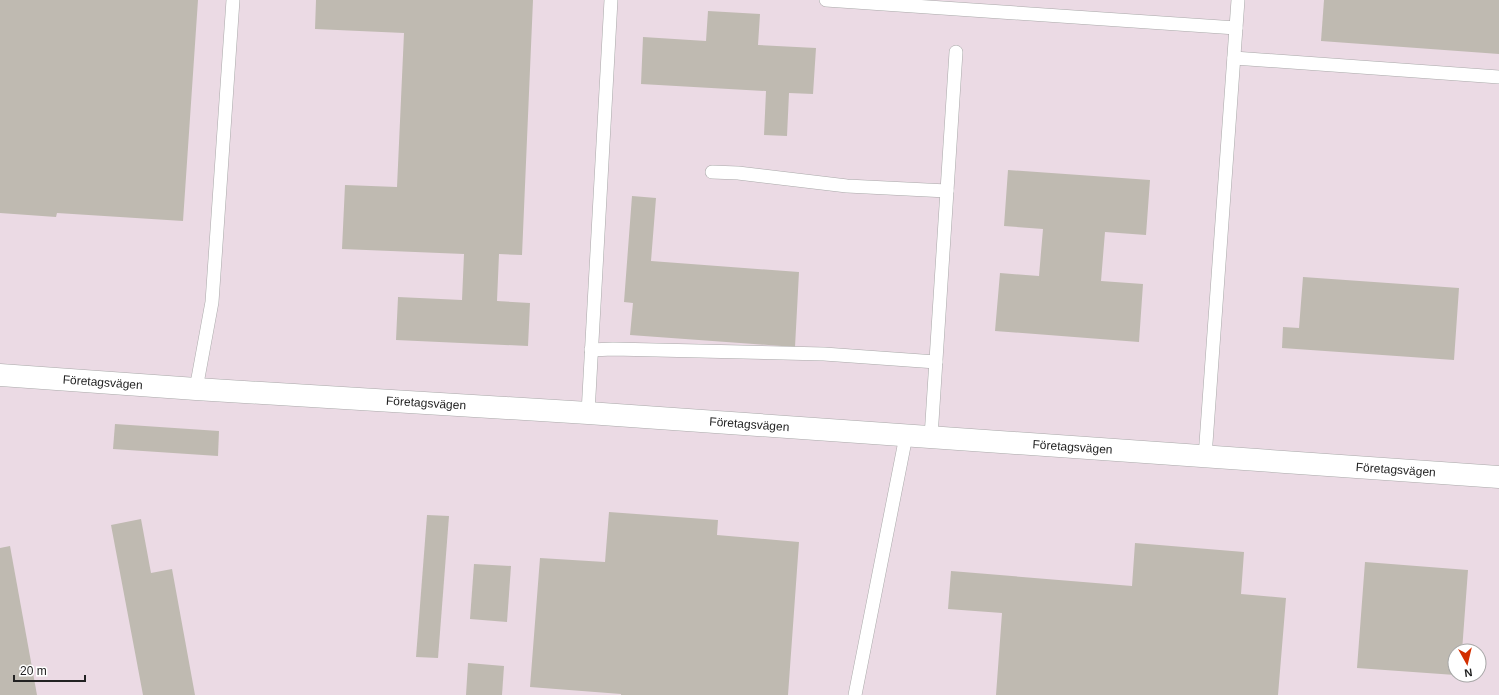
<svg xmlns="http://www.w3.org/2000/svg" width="1499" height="695" font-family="Helvetica,sans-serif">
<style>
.industrial{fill:#ebdae4;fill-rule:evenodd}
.building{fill:#bfbab1}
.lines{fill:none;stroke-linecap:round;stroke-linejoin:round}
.service-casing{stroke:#a9a9a9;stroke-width:14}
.minor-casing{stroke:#a9a9a9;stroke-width:23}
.service{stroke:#fff;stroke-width:13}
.minor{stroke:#fff;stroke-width:22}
.labels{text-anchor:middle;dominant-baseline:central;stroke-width:4;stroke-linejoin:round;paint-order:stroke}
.street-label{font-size:12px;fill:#222;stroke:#fff}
</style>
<rect width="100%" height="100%" fill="#f2f1e8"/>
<path class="industrial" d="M0 0H1499V695H0ZM1455 651H1479V675H1455Z"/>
<g class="building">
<path d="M0 0H198L183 221 57 213 56 217 0 213Z"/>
<path d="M316 0H533L522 255 499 254 497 301 530 303 528 346 396 340 398 297 462 300 464 254 342 249 345 185 397 187 404 33 315 29Z"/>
<path d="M1324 0H1499V54L1321 41Z"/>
<path d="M708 11 760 14 758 45 816 48 813 94 789 93 787 136 764 135 766 91 641 84 643 37 706 41Z"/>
<path d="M1008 170 1150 180 1146 235 1105 232 1101 281 1143 284 1139 342 995 331 1000 273 1039 276 1043 229 1004 226Z"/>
<path d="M632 196 656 198 651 261 799 272 795 347 630 335 633 303 624 302Z"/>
<path d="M1303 277 1459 288 1454 360 1282 348 1283 327 1299 328Z"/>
<path d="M115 424 219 431 218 456 113 449Z"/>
<path d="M609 512 718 520 717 535 799 542 788 695H621V694L530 687 540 558 605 562Z"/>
<path d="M427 515 449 516 438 658 416 657Z"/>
<path d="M141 519 151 573 172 569 195 695H143L111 525Z"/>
<path d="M1135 543 1244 552 1241 594 1286 598 1278 695H996L1002 613 948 609 951 571 1132 586Z"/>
<path d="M10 546 37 695H0V548Z"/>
<path d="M1365 562 1468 570 1462 651H1455V675L1357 668Z"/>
<path d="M474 564 511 566 507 622 470 619Z"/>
<path d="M468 663 504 666 502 695H466Z"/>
</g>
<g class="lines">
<g class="service-casing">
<g id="service">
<path d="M826 0 1236 28"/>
<path d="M1234 58 1499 77"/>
<path d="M712 172 738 173 847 186 947 191"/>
<path d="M591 350 613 349 824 354 936 362"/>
<path d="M196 389 212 302 233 0"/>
<path d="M588 413 611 0"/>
<path d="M931 437 956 52"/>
<path d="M1205 457 1238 0"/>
<path d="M855 695 906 436"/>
</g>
</g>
<g class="minor-casing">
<g id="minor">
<path id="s1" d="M0 375 196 389 588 413 1499 477"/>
</g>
</g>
<use href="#service" class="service"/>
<use href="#minor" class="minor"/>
</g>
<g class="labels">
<g class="street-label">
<text stroke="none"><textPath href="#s1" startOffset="103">Företagsvägen</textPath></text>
<text stroke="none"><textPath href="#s1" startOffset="427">Företagsvägen</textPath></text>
<text stroke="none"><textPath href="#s1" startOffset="751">Företagsvägen</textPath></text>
<text stroke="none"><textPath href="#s1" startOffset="1075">Företagsvägen</textPath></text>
<text stroke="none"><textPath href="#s1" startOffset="1399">Företagsvägen</textPath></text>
</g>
</g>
<g transform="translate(1467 663) rotate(172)"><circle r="19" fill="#ffffff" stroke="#a7a7a7"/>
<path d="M0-3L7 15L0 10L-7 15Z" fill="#d32f00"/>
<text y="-6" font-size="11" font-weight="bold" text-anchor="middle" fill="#222222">N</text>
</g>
<path d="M14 675v6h71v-6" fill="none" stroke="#222222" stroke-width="2"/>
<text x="20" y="675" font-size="12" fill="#222222" stroke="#ffffff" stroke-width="3" paint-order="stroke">20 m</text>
</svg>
